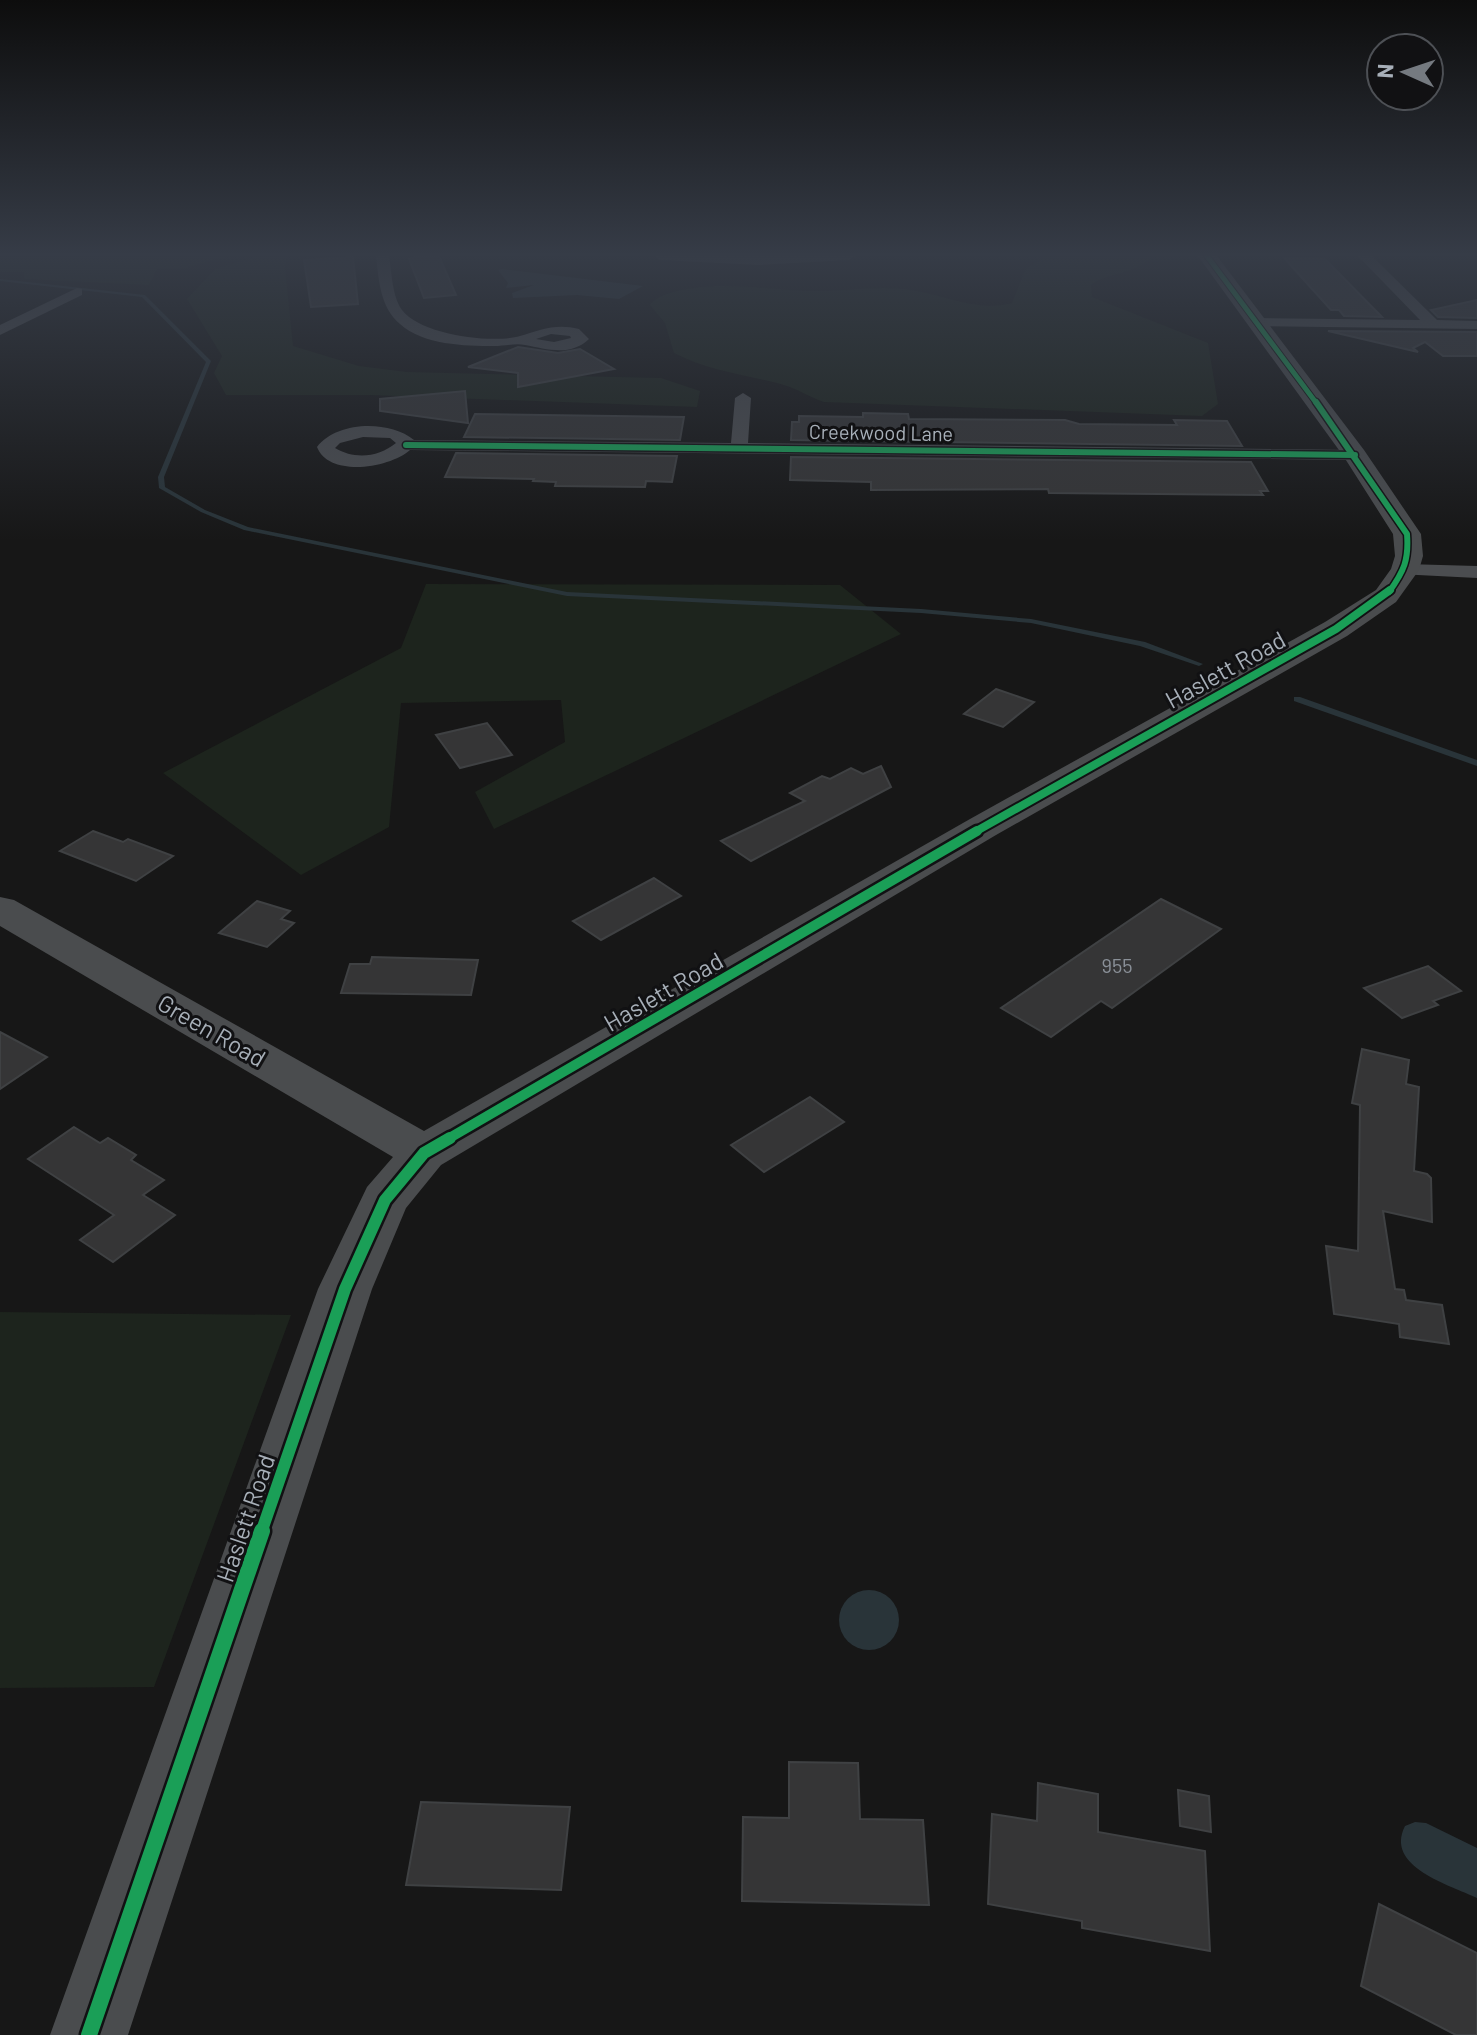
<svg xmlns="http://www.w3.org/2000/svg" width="1477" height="2035" font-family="Barlow,sans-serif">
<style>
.green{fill:#1d241d}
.water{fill:#293439}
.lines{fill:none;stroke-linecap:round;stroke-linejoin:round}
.stream{fill:#293439;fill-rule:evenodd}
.building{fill:#353536;stroke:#3f4143;stroke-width:2}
.street{fill:#4b4d50;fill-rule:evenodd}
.secondary{fill:#4a4c4e;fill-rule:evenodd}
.cycleway-far5-casing{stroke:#111113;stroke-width:7}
.cycleway-far4-casing{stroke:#111113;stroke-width:9}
.cycleway-far3-casing{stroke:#111113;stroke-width:12}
.cycleway-far2-casing{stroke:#111113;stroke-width:15}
.cycleway-far1-casing{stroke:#111113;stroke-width:17}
.cycleway-casing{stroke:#111113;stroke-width:21}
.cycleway-far5{stroke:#1a9f57;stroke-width:5}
.cycleway-far4{stroke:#1a9f57;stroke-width:6}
.cycleway-far3{stroke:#1a9f57;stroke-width:8}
.cycleway-far2{stroke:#1a9f57;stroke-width:10}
.cycleway-far1{stroke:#1a9f57;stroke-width:12}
.cycleway{stroke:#1a9f57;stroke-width:16}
.labels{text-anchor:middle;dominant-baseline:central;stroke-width:6;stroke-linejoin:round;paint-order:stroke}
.far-street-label{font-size:20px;fill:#a7afb8;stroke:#111113}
.number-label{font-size:20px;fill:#8a9098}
.street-label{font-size:24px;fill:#a7afb8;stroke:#111113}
</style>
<rect width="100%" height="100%" fill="#171717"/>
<g class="green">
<path d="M0 256H229L182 269H157L149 285 24 279V272H0Z"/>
<path d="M258 256H287L285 267 293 346 359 366 407 372 661 378 700 391 697 407 370 395H226L214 373 222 356 187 299 215 269Z"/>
<path d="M1045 256H1152C1137 275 1109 271 1091 285L1092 297 1208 343 1218 404 1202 416 824 402C809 397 798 389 784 385 748 375 708 371 674 353L665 323 650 305C657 294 681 290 694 288 733 282 777 291 817 291 845 291 875 286 903 289 940 292 974 313 1012 303L1025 270Z"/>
<path d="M426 584 840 585 901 634 494 829 475 792 565 742 561 700 401 703 389 827 301 875 163 773 401 648Z"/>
<path d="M0 1312 291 1315 154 1687 0 1688Z"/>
</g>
<g class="water">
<path d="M502 269 643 286 619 299 577 295 513 298 512 293 534 285 506 288 508 283 498 270Z"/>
<circle cx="869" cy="1620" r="30"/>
<path d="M1415 1822 1426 1823 1477 1848V1898C1450 1885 1384 1867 1405 1826Z"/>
</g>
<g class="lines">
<g class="stream">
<path d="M0 279 145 295 211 361 164 477 165 487 205 510 248 527 567 592 921 609 1031 619 1145 642 1203 664 1199 666 1140 646 1031 623 921 613 567 596 244 530 201 512 159 488 158 477 206 362 142 297 0 281Z"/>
<path d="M1294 697H1300L1477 760V766L1294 701Z"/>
</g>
</g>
<g class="building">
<path d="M417 256H439L456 295 424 298 409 259Z"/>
<path d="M353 257 358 304 311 307 304 260Z"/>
<path d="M1284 258 1325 259 1382 317 1344 316 1339 310H1331Z"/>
<path d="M1477 300V318L1438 317 1431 310Z"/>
<path d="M1328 331 1477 332V356H1443L1425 342 1413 348 1418 352Z"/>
<path d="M518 347 558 353 580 349 614 369 518 387V373L468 367Z"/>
<path d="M465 391 468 423 380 411V399Z"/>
<path d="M863 413 908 414 909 419 1065 420 1079 424 1177 425 1174 420 1227 421 1242 446 791 440 792 422H799V416L863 417Z"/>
<path d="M475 414 684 417 680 440 464 437Z"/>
<path d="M456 453 677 456 672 482 646 481 645 487 555 486 556 482 533 481 534 479 445 477Z"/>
<path d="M791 457 1251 462 1268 491H1260L1263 495 1049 493 1048 489 871 490V482L790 480Z"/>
<path d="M996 689 1034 702 1003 727 964 714Z"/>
<path d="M487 723 512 755 460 768 436 735Z"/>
<path d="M881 766 891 787 751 861 721 841 805 801 790 793 822 776 830 779 851 768 863 774Z"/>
<path d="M93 831 123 842 128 839 173 856 136 881 60 851Z"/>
<path d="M654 878 681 896 601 940 573 921Z"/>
<path d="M1161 899 1221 929 1112 1008 1101 1001 1051 1037 1001 1008Z"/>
<path d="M257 901 290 911 281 919 294 923 267 947 219 933Z"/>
<path d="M372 957 478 960 471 995 341 993 350 964H370Z"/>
<path d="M1428 966 1461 991 1433 1001 1438 1005 1402 1018 1364 988Z"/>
<path d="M0 1032 47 1057 0 1089Z"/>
<path d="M1362 1049 1409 1060 1406 1084 1419 1087 1414 1171 1427 1174 1431 1178 1432 1222 1383 1211 1395 1289 1404 1290 1406 1300 1442 1305 1449 1344 1400 1337 1399 1324 1334 1314 1326 1246 1358 1251 1360 1105 1352 1103Z"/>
<path d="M810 1097 844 1122 764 1172 731 1145Z"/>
<path d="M74 1127 100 1143 108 1138 136 1155 131 1160 164 1180 143 1195 175 1215 113 1262 80 1240 114 1215 28 1159Z"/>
<path d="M789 1762 858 1763 860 1819 923 1820 929 1905 742 1901 743 1817 789 1818Z"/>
<path d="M1038 1783 1098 1794V1832L1205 1851 1210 1951 1082 1928V1921L988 1904 992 1814 1037 1821Z"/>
<path d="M1178 1790 1209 1796 1211 1832 1180 1826Z"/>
<path d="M421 1802 570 1807 561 1890 406 1885Z"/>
<path d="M1379 1904 1477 1953V2035H1456L1361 1986Z"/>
</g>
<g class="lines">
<g class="street">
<path d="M376 256H389C392 273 392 296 402 310 421 335 492 344 520 336 540 330 556 323 579 329L589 339C570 357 547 349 525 345 516 343 504 346 494 346 465 346 423 345 400 324 380 307 379 281 376 256ZM551 334 570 336 571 338 554 342 536 339Z"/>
<path d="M654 256H855L849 260 759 265 660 260Z"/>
<path d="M1358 256H1372L1437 320 1477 321V329L1256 326 1249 322 1256 318 1420 320Z"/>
<path d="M77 288 82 289V295L0 335V325Z"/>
<path d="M743 393 751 398 748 443 1355 450 1364 455 1355 460 410 450C390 468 329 478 317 447 337 421 389 420 414 440L731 443 735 398ZM363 437 390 438 396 443C379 457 355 460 335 448L340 443Z"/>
<path d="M1405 564 1477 566V578L1398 574 1395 570 1398 566Z"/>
</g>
<path class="secondary" d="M1198 256H1217L1364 450 1421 534 1423 556 1419 570 1396 602 1347 636 996 835 441 1165 406 1208 372 1289 128 2035H50L318 1289 367 1187 393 1157 0 926V897L14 900 424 1131 970 819 1325 622 1376 590 1391 569 1395 556 1393 534 1344 457Z"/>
<g class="cycleway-far5-casing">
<path id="cycleway-far5" d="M1207 256 1317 404"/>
</g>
<g class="cycleway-far4-casing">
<g id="cycleway-far4">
<path d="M1316 402 1407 534C1409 560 1404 571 1389 592"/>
<path d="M406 445 1355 455"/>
</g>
</g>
<g class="cycleway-far3-casing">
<path id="cycleway-far3" d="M973 833 1336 629 1390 590"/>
</g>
<g class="cycleway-far2-casing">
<path id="cycleway-far2" d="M446 1140 977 831"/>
</g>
<g class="cycleway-far1-casing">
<path id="cycleway-far1" d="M261 1533 345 1289 385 1200 424 1153 450 1138"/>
</g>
<g class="cycleway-casing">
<path id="cycleway" d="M89 2035 262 1531"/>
</g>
<use href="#cycleway-far5" class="cycleway-far5"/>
<use href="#cycleway-far4" class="cycleway-far4"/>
<use href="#cycleway-far3" class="cycleway-far3"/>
<use href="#cycleway-far2" class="cycleway-far2"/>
<use href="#cycleway-far1" class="cycleway-far1"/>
<use href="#cycleway" class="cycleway"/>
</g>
<linearGradient id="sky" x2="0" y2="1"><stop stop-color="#0d0d0d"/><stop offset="0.47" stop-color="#363c47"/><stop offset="1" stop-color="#363c47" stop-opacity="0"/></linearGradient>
<rect width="1477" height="541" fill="url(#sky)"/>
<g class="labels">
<g class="far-street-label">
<text transform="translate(881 432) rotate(1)">Creekwood Lane</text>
</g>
<g class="number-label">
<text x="1117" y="965">955</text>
</g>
<g class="street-label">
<text transform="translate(1225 669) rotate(-29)">Haslett Road</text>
<text transform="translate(663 991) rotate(-30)">Haslett Road</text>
<text transform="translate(212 1030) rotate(30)">Green Road</text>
<text transform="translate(245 1518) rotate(-71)">Haslett Road</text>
</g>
</g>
<g transform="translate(1405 72) rotate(273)"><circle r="38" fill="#111113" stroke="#4d5055" stroke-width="2"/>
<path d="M0-6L14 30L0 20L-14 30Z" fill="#757a80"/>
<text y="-12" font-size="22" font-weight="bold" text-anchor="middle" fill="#a7afb8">N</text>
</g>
</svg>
